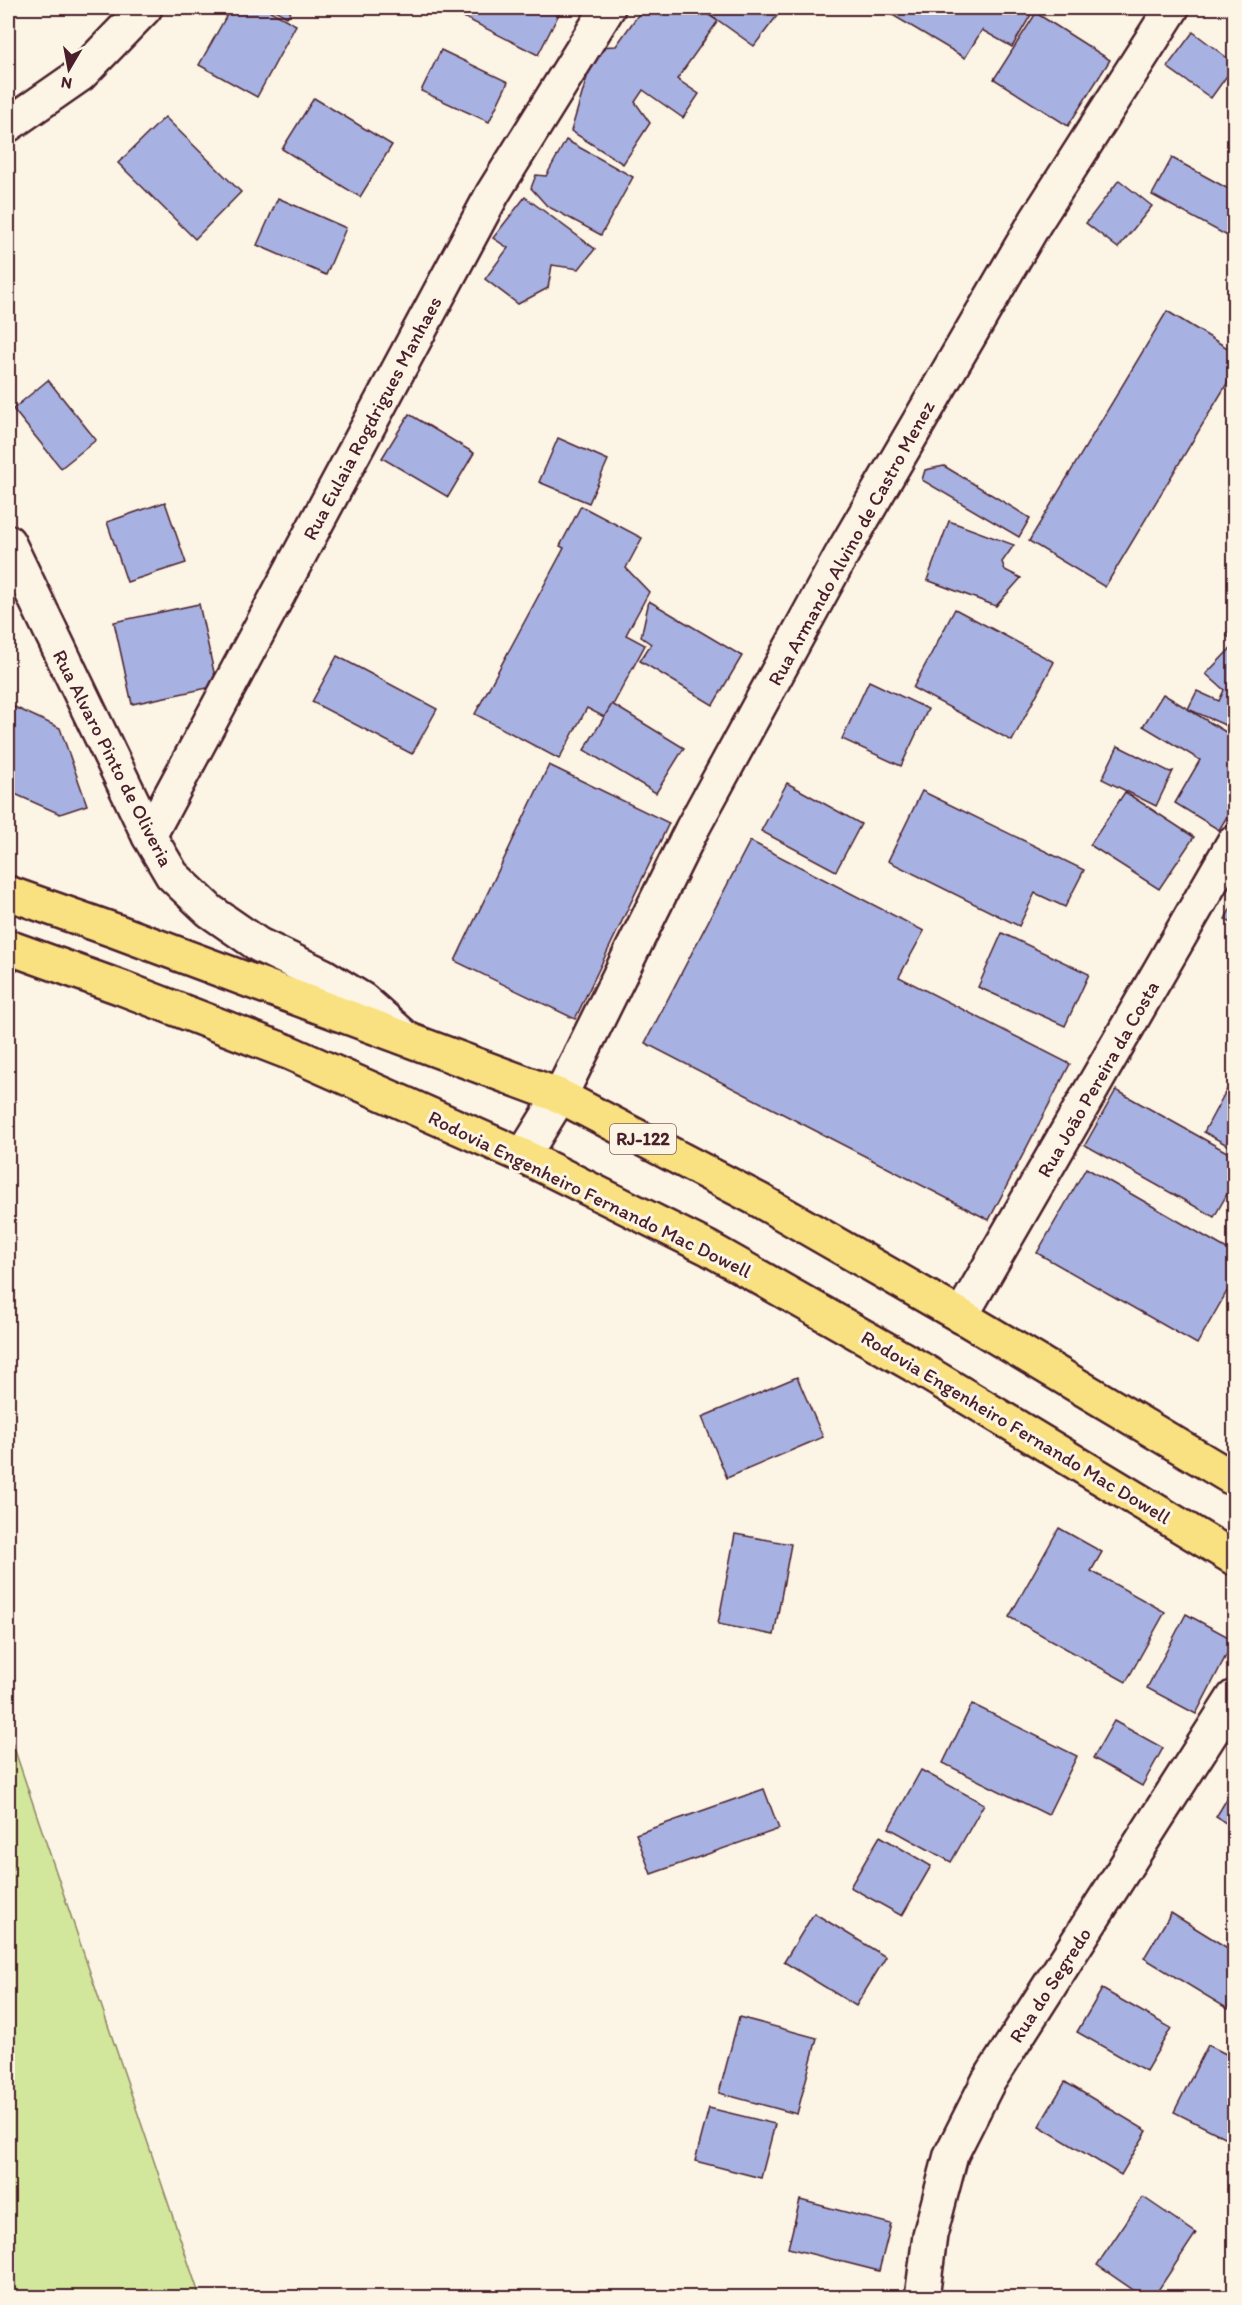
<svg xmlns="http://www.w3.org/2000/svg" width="1242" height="2305" font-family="Itim,sans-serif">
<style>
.green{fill:#d2e79b;stroke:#8e8363;stroke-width:1.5}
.building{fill:#a7b2e2;stroke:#4a1f2b;stroke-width:1.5}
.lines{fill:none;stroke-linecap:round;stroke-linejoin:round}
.minor-casing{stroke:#4a1f2b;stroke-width:38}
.primary-casing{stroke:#4a1f2b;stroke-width:38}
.minor{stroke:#fcf5e5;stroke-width:33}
.primary{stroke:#f9e181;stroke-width:33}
.labels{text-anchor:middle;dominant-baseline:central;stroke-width:6;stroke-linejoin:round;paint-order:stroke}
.shield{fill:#fcf5e5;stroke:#7f5f63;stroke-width:1.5}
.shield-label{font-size:18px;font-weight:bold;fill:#4a1f2b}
.street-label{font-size:20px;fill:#4a1f2b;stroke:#fcf5e5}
</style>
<rect width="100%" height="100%" fill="#fcf5e5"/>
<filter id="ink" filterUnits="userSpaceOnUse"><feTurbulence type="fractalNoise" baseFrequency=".0167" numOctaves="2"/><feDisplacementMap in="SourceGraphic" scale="12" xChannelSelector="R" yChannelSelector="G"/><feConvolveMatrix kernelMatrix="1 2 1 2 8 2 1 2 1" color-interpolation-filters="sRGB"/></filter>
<g filter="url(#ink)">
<path class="green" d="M8 1730 200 2297H8Z"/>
<g class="building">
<path d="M231 8H265L296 25 257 97 199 65Z"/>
<path d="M271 8H293L287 17Z"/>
<path d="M446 8H562L538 55Z"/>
<path d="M643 8H698L718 21 677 79 699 94 683 118 643 90 635 102 650 123 623 164 571 131 596 47 616 46Z"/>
<path d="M701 8H783L754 46Z"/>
<path d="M892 8H1024L1032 13 1012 47 982 30 965 58 889 13Z"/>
<path d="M1036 13 1110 60 1068 126 994 79Z"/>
<path d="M1193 32 1234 63V66L1211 98 1167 67Z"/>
<path d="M441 50 508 82 489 122 421 91Z"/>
<path d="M314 98 392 145 360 197 282 149Z"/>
<path d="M165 117 241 192 195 239 118 163Z"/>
<path d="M566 140 633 177 601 235 547 206 531 188 536 175 546 176Z"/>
<path d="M1172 158 1234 192V231L1231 238 1152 195Z"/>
<path d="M1119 180 1152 206 1118 248 1086 223Z"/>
<path d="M525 197 595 249 579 269 552 265 548 288 518 304 485 279 508 248 493 238Z"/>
<path d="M278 198 346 228 326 275 257 245Z"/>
<path d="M1167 311 1234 352V372L1105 587 1029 541Z"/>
<path d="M48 380 96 440 61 468 13 409Z"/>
<path d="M409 414 474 453 448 497 382 458Z"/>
<path d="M558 438 608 460 589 503 539 482Z"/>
<path d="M944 466 1030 518 1019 537 922 480 925 470Z"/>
<path d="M165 502 186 563 127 582 107 522Z"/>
<path d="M581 506 642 538 626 568 649 592 626 635 645 645 606 718 587 708 559 759 475 714 564 548 560 546Z"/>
<path d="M949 521 1014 545 1002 562 1005 570 1021 578 996 606 927 580Z"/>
<path d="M649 601 742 656 713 705 640 661 651 644 641 637Z"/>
<path d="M199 604 217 686 132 704 114 622Z"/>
<path d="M955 609 1054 662 1012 741 913 688Z"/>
<path d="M1234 622V640L1227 636Z"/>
<path d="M1231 648 1234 650V729L1188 709 1197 691 1219 701 1224 690 1206 674Z"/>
<path d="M337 656 437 709 412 754 312 702Z"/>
<path d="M869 681 928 709 901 766 842 739Z"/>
<path d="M1163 694 1234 737V805L1219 830 1175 803 1200 760 1143 726Z"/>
<path d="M8 704 60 728 87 805 60 814 8 791Z"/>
<path d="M612 704 684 748 656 793 584 750Z"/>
<path d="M1118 746 1170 772 1173 771 1156 806 1102 779Z"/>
<path d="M549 765 669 823 575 1019 455 961Z"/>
<path d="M787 783 861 824 836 871 761 831Z"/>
<path d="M922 791 1084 870 1065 907 1035 893 1019 926 888 861Z"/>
<path d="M1125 792 1194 837 1159 889 1090 845Z"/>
<path d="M750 841 924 931 899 977 1070 1064 989 1220 645 1043Z"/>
<path d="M1234 902V925L1225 919Z"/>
<path d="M1002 933 1089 974 1065 1026 978 987Z"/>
<path d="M1234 1076V1149L1204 1132Z"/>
<path d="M1116 1090 1234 1156V1182L1214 1217 1085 1145Z"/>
<path d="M1086 1168 1234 1253V1279L1197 1344 1037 1253Z"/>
<path d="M797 1377 823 1437 727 1478 702 1417Z"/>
<path d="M1059 1528 1102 1552 1091 1571 1165 1612 1126 1682 1009 1617Z"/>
<path d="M735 1534 791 1544 774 1635 718 1624Z"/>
<path d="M1186 1614 1234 1640 1196 1714 1147 1688Z"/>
<path d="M972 1704 1077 1756 1048 1815 943 1763Z"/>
<path d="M1114 1721 1163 1748 1142 1786 1093 1758Z"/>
<path d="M921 1770 984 1804 951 1862 889 1828Z"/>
<path d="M1234 1787V1828L1216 1817Z"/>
<path d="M764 1789 779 1829 651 1874 636 1834Z"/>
<path d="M880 1836 931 1866 902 1916 850 1887Z"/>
<path d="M814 1913 886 1957 856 2006 784 1962Z"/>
<path d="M1171 1913 1234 1952V1998L1228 2009 1144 1958Z"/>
<path d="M1102 1989 1171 2028 1146 2071 1077 2032Z"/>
<path d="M739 2017 817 2038 797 2114 719 2093Z"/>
<path d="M1208 2045 1234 2058V2142L1174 2112Z"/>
<path d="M1065 2082 1147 2131 1121 2175 1039 2126Z"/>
<path d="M709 2108 775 2124 761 2178 695 2161Z"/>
<path d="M1143 2197 1196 2233 1153 2298H1145L1097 2265Z"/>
<path d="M800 2200 891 2224 879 2271 788 2248Z"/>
</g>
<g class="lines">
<g class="minor-casing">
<g id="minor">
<path d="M8 125 80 75 145 8"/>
<path d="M8 542 149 836 172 875 210 911 259 945 324 976 363 1000 406 1038"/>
<path d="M149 836 493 193 608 8"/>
<path d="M523 1156 560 1096 692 829 842 554 1036 221 1172 8"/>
<path d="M961 1316 1234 842"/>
<path d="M922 2298 930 2235 951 2155 988 2082 1234 1697"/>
</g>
</g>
<g class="primary-casing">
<g id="primary">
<path d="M8 893 116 931 560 1096 759 1200 961 1316 1234 1479"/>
<path d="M8 947 122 988 288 1052 523 1156 708 1248 919 1368 1234 1558"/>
</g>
</g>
<use href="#minor" class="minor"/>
<use href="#primary" class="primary"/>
</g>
</g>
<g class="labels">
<rect class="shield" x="610" y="1124" width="66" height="30" rx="4.5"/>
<g class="shield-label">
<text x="643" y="1139">RJ-122</text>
</g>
<g class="street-label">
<text transform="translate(372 418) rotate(-62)">Rua Eulaia Rogdrigues Manhaes</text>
<text transform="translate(851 543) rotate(-61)">Rua Armando Alvino de Castro Menez</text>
<text transform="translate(113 758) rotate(63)">Rua Alvaro Pinto de Oliveria</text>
<text transform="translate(1098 1079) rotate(-60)">Rua João Pereira da Costa</text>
<text transform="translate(590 1194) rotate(26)">Rodovia Engenheiro Fernando Mac Dowell</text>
<text transform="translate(1016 1427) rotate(31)">Rodovia Engenheiro Fernando Mac Dowell</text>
<text transform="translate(1050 1985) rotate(-57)">Rua do Segredo</text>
</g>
</g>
<rect width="1242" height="2305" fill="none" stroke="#fcf5e5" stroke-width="30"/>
<rect x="15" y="15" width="1212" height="2275" fill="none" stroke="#4a1f2b" stroke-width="2" filter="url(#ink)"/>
<g transform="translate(69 69) rotate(190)" stroke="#fcf5e5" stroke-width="4.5" paint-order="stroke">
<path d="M0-4.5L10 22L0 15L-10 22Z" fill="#4a1f2b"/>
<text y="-9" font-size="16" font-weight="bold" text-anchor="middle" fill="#4a1f2b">N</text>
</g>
</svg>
